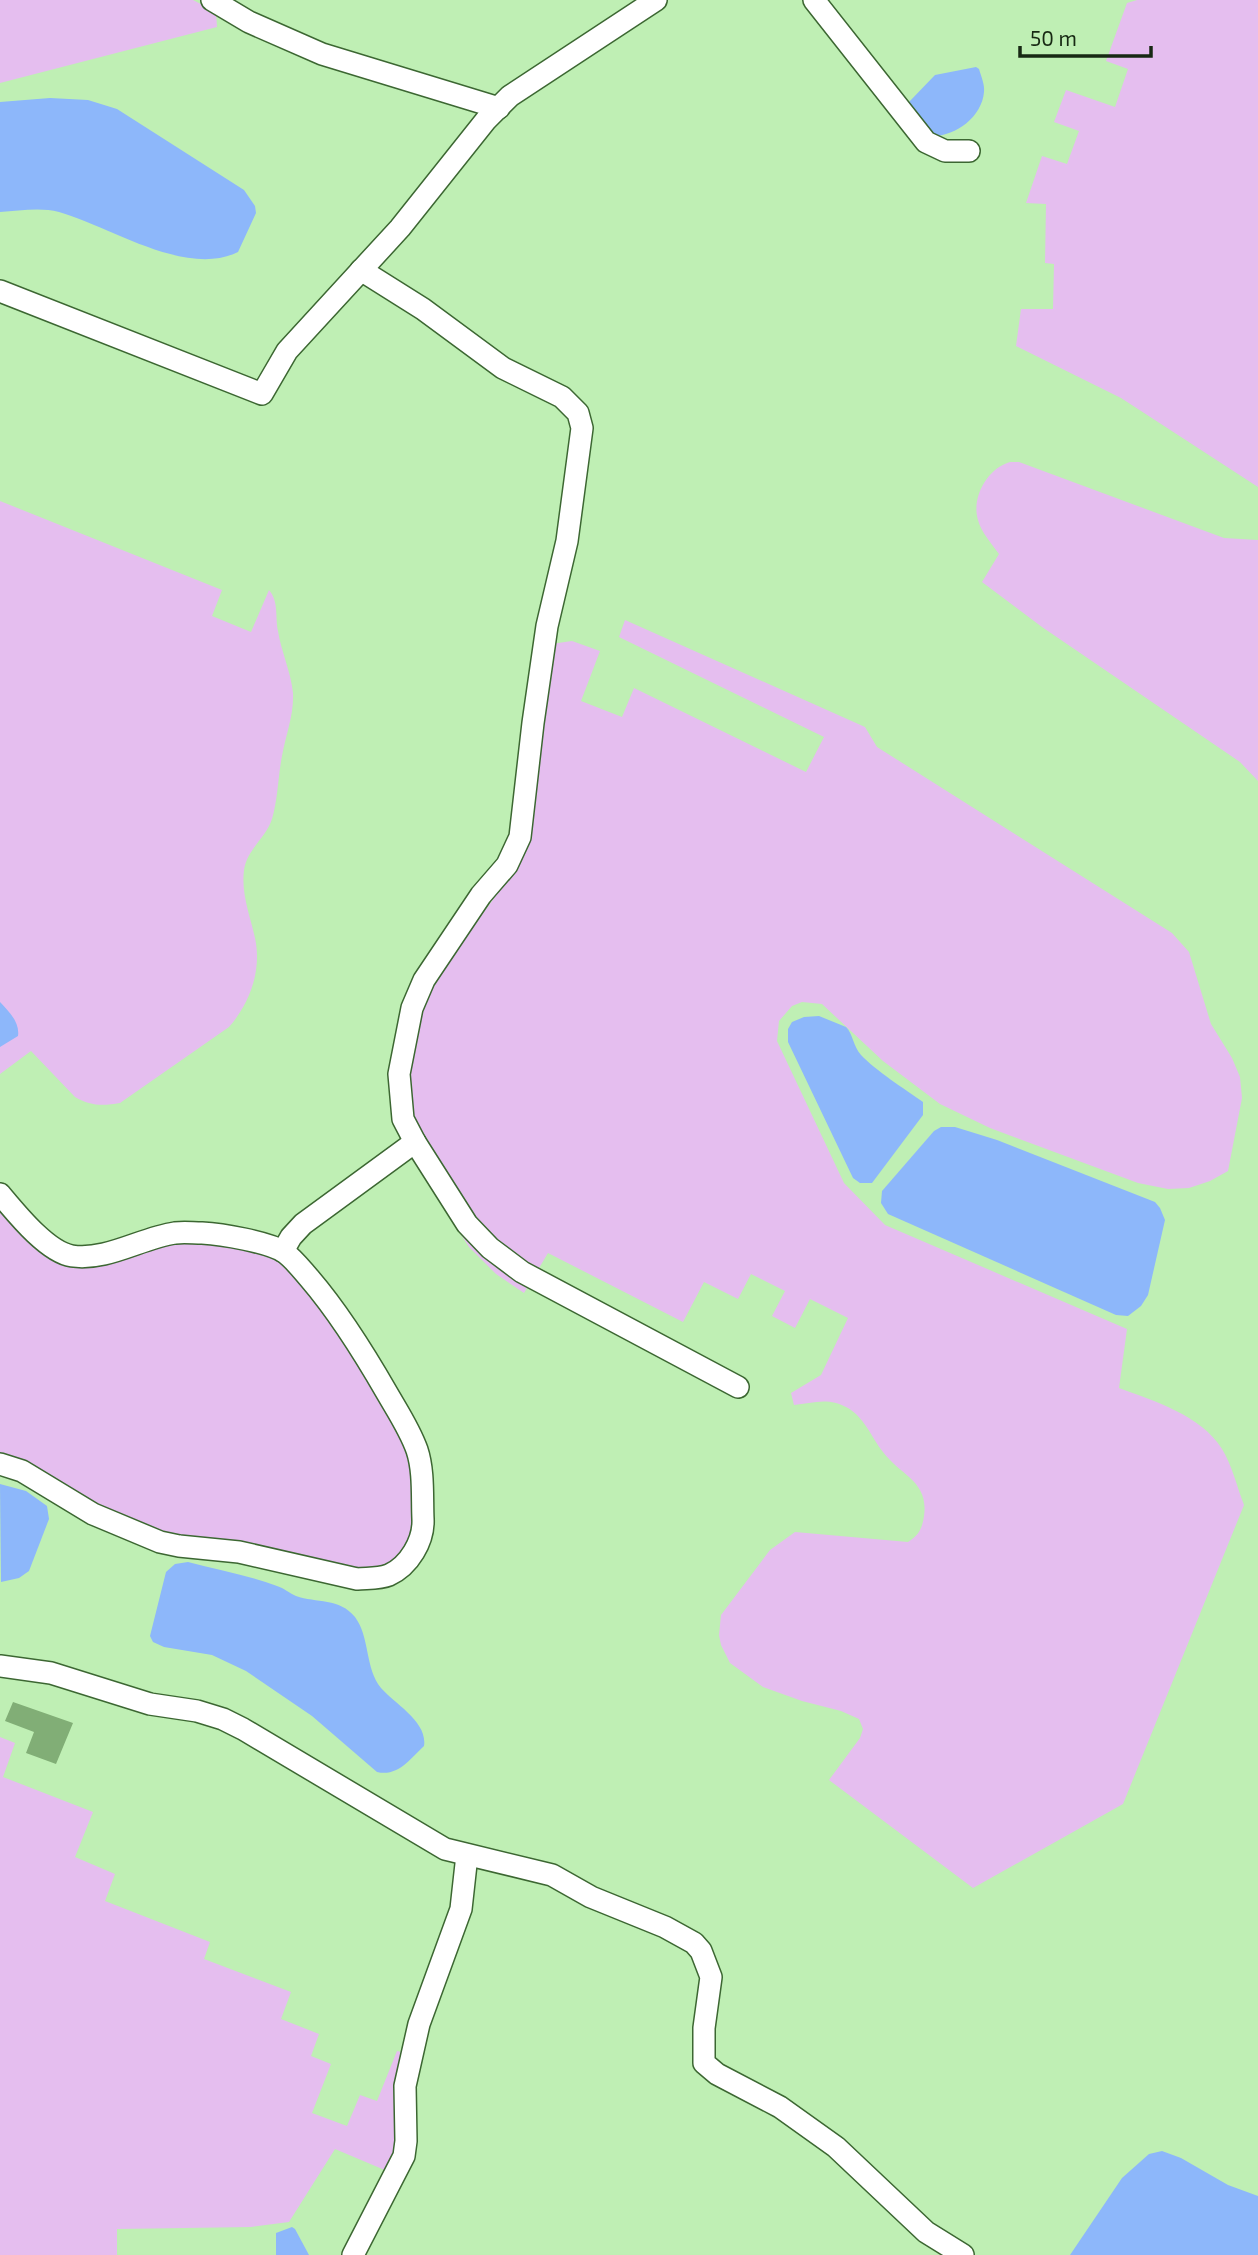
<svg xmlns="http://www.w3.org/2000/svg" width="1258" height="2255" font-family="'Exo 2',sans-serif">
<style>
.green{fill:#e5beef}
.water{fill:#8db7fa}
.building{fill:#81ae76}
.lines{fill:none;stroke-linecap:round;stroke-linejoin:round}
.minor-casing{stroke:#3c6732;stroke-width:24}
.minor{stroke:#fff;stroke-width:21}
</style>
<rect width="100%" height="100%" fill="#bfefb4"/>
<g class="green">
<path d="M0 0H193L216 12 217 27 0 83Z"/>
<path d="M1137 0H1258V487L1121 398 1016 346 1021 309H1053L1054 264 1045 263 1046 204 1026 203 1042 156 1067 164 1079 131 1054 122 1066 90 1115 107 1128 69 1106 61 1127 3Z"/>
<path d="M1010 462H1019L1224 538 1258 540V781L1240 762 1042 627 982 582 999 554C992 544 981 532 978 520 971 497 988 468 1010 462Z"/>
<path d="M0 501 222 590 212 616 251 632 269 590C279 602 275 616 278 631 281 651 291 672 293 693 294 715 286 734 282 756 278 776 278 799 272 819 266 838 247 849 244 870 241 894 250 915 255 938 262 970 250 1003 229 1027L120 1103C103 1106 90 1106 75 1097L31 1051 0 1074Z"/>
<path d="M625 620 865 727 877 747 1172 933 1189 952 1211 1024 1232 1058 1240 1077 1242 1098 1228 1171 1210 1181 1189 1188 1168 1189 1138 1183 990 1128 940 1104 883 1061 822 1004 802 1002 792 1006 779 1021 777 1041 844 1183 885 1225 1127 1329 1119 1388C1154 1401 1201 1415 1222 1449 1232 1465 1237 1487 1244 1505L1123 1804 973 1888 829 1780 860 1738 863 1729 859 1719 841 1711 802 1701 763 1687 730 1663 721 1645 719 1635 721 1615 770 1550 795 1532 908 1542C919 1535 922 1529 924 1516 929 1481 901 1476 883 1452 871 1437 864 1416 846 1407 829 1397 811 1403 794 1405L791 1393 821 1375 848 1318 810 1299 795 1328 772 1316 785 1291 751 1274 738 1299 704 1282 683 1322 548 1253 524 1293 496 1274 469 1247 412 1159 424 1146 412 1119 407 1072 411 1036 434 981 515 869 551 644 572 641 600 651 581 701 622 717 634 688 806 772 824 737 619 637Z"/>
<path d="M0 1202 54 1256 199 1238 280 1256 323 1302 412 1452 418 1524 407 1552 376 1573 161 1537 0 1459Z"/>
<path d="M0 1737 15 1743 3 1777 93 1812 75 1857 115 1874 105 1901 210 1942 204 1959 291 1992 281 2019 319 2034 311 2056 331 2064 312 2113 347 2126 360 2095 377 2101 397 2051 405 2053 396 2158 387 2171 335 2149 289 2222 251 2227 117 2229V2255H0Z"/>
</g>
<g class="water">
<path d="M976 67 979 69C981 76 985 85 984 92 982 117 955 137 931 136L910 109 909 102 935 75Z"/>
<path d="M50 98 88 100 117 109 244 190 255 206 256 213 238 252C186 278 109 226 59 212 40 207 19 211 0 212V102Z"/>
<path d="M0 1002C9 1012 20 1022 18 1036L0 1047Z"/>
<path d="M819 1016 846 1027C853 1034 853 1046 861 1055 876 1071 905 1089 923 1102V1115L872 1183H860L853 1178 788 1042V1029L792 1022 804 1017Z"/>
<path d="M941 1127H955L997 1140 1155 1202 1160 1208 1165 1220 1148 1295 1141 1306 1128 1316 1116 1315 888 1214 881 1203 882 1191 934 1131Z"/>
<path d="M0 1484 26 1491 47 1506 49 1519 29 1571 19 1578 1 1582Z"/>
<path d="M188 1562C217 1570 248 1575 277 1586 284 1588 289 1593 296 1596 316 1603 340 1598 355 1617 370 1637 365 1669 381 1688 395 1704 428 1722 424 1746 410 1759 398 1777 377 1772L312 1716 246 1671 212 1655 164 1647 153 1642 150 1636 166 1572 175 1564Z"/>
<path d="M1162 2151 1181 2158 1228 2185 1258 2196V2255H1070L1122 2178 1149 2154Z"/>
<path d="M292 2227 295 2229 309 2255H276V2233Z"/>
</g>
<path class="building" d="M13 1702 73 1723 56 1764 26 1753 34 1732 5 1721Z"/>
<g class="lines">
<g class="minor-casing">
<g id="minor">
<path d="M212 0 249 22 322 54 499 108"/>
<path d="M814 0 926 142 945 151H969"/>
<path d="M361 270 423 309 503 368 562 397 578 413 582 428 567 541 547 626 533 723 520 837 507 865 481 895 424 980 412 1008 399 1074 403 1119 415 1142 467 1224 490 1248 522 1272 738 1387"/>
<path d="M0 291 262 394 287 351 400 228 486 120 510 96 656 0"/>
<path d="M0 1194C16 1213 47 1252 72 1256 107 1261 141 1238 175 1233 184 1232 193 1233 202 1233 222 1234 268 1242 284 1252 294 1259 302 1270 310 1279 340 1314 364 1353 387 1393 398 1412 410 1430 417 1450 424 1471 422 1497 423 1519 424 1541 409 1566 389 1575 379 1579 368 1578 357 1579L239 1552 179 1546 160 1542 93 1514 22 1471 0 1464"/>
<path d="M283 1251 291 1237 303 1224 415 1142"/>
<path d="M0 1666 51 1673 150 1704 197 1711 223 1719 243 1729 445 1849 552 1875 591 1897 665 1927 694 1943 701 1951 711 1977 704 2028V2063L717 2074 780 2107 836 2147 926 2232 963 2255"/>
<path d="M353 2255 404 2156 406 2141 405 2086 419 2024 461 1909 467 1855"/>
</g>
</g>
<use href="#minor" class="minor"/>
</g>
<path d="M1020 46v10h131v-10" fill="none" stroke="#172913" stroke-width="3.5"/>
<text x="1030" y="46" font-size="21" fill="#172913" stroke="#bfefb4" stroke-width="5" paint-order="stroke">50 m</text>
</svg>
